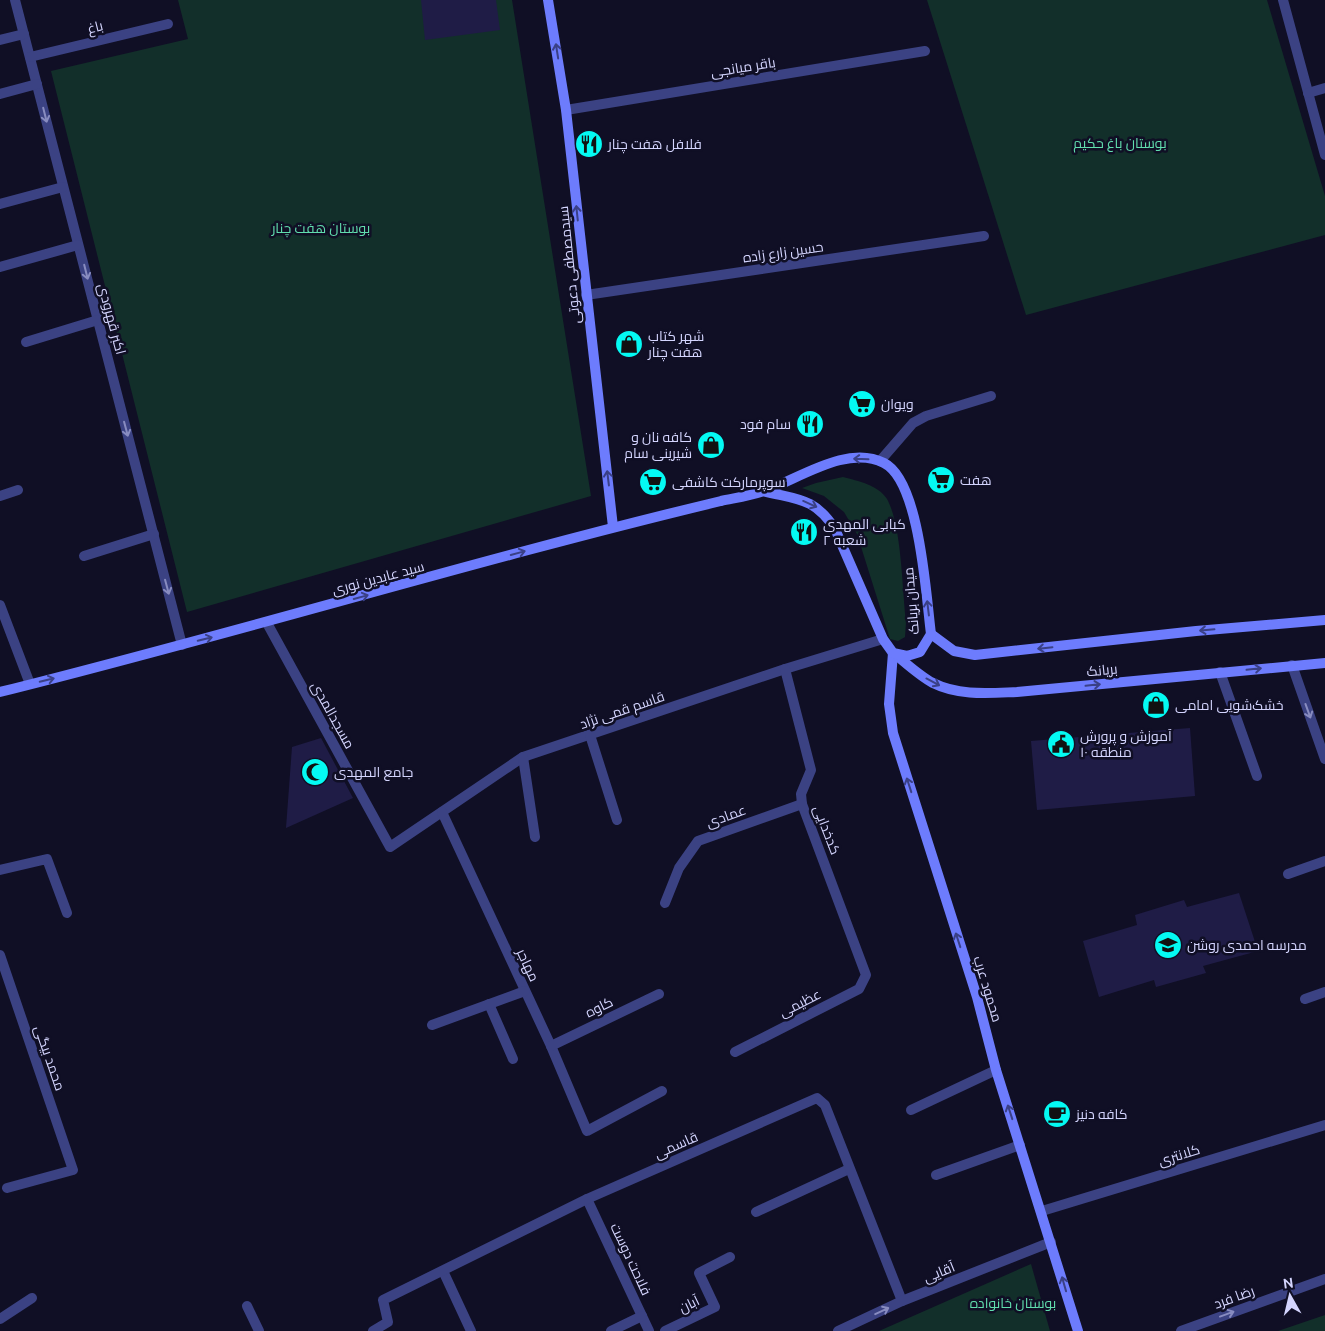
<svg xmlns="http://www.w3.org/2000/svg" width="1325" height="1331" font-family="Ubuntu,Cairo,sans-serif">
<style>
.green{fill:#122f2a}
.building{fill:#1f1c46}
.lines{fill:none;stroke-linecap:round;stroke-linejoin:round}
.street{stroke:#3b4283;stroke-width:10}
.secondary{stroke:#6d7cfd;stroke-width:10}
.oneway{stroke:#3a4086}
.oneway2{stroke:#888cc0}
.labels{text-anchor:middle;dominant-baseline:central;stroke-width:5;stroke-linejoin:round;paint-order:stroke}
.street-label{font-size:14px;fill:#d4d5fe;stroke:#100f25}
.park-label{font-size:14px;fill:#61deae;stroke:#100f25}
.poi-label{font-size:14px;fill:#d4d5fe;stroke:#100f25;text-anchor:start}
</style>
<rect width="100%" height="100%" fill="#100f25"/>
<g class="green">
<path d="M178 0H512L591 496 187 612 51 71 188 39Z"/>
<path d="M927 0H1267L1325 196V235L1026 315Z"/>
<path d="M843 477C858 481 878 485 887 499 902 526 902 590 906 622L905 637 898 641 890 639 857 534 844 512 824 496 802 488 816 483Z"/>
<path d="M1031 1264 1050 1331H879Z"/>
<path d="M1325 1315V1331H1278Z"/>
</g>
<g class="building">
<path d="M421 0H496L500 30 425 40Z"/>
<path d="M1190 728 1195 796 1037 810 1031 741Z"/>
<path d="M321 738 353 798 286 828 292 747Z"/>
<path d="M1239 893 1258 951 1203 966 1206 973 1156 987 1154 980 1099 997 1083 941 1137 925 1135 915 1184 900 1187 907Z"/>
</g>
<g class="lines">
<g class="street">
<path d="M15 0 182 645"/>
<path d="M1283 0 1325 155"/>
<path d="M0 40 24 34"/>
<path d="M30 57 168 24"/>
<path d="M1308 93 1325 88"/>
<path d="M0 94 37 84"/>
<path d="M566 110 925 51"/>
<path d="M0 204 63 187"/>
<path d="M0 267 78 245"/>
<path d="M586 295 984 236"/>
<path d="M26 342 98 320"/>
<path d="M880 461 913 423 926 416 991 396"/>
<path d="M0 496 18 490"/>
<path d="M84 556 154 534"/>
<path d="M0 605 30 684"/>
<path d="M267 623 390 847 523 757 785 669 883 639"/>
<path d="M1292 665 1325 759"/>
<path d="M1220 672 1257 776"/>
<path d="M590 735 617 820"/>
<path d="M523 757 535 837"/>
<path d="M442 812 551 1046 587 1131 662 1091"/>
<path d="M0 870 47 859 67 913"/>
<path d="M1288 874 1325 861"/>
<path d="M665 903 679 868 698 841 802 804"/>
<path d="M0 955 73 1170 7 1188"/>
<path d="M1305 999 1325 992"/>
<path d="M489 1004 513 1059"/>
<path d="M432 1025 525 991"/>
<path d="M551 1046 659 994"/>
<path d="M735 1052 859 989 866 975 802 804 801 794 811 770 785 669"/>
<path d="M911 1110 996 1070"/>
<path d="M936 1175 1020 1145"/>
<path d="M587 1199 649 1331"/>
<path d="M1042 1211 1325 1125"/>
<path d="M756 1212 849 1169"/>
<path d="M443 1271 471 1331"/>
<path d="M247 1306 259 1331"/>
<path d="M0 1319 32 1298"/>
<path d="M373 1331 388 1322 383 1300 587 1199 817 1098 825 1105 902 1301"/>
<path d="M611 1331 642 1316"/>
<path d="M665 1331 715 1307 699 1273 730 1257"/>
<path d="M838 1331 902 1301 1051 1242"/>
<path d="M1181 1331 1325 1279"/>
</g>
<g class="secondary">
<path d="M548 0 566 110 613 527"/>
<path d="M931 634 954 651 975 655 1196 631 1325 620"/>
<path d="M893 653 889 704 893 733 977 997 996 1070 1078 1331"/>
<path d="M896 655C908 665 920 676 933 683 959 696 989 693 1017 692L1325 663"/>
<path d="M0 692C241 632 479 559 721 501 735 498 750 496 764 491 799 479 847 444 884 463 920 481 926 596 931 634L920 652 907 656 893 653 883 639 835 529C814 497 798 500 763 491"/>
</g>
</g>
<defs><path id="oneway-shaft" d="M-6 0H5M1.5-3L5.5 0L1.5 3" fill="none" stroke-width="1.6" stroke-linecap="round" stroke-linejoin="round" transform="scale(1.25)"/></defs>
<g class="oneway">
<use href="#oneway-shaft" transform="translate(557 51) rotate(-99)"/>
<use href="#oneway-shaft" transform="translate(577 213) rotate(-96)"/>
<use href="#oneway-shaft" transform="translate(861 459) rotate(-178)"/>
<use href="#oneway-shaft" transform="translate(608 478) rotate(-97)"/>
<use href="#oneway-shaft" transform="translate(810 504) rotate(24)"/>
<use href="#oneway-shaft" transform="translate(518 553) rotate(-15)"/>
<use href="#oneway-shaft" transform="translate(361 597) rotate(-15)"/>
<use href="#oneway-shaft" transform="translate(928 608) rotate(-97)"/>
<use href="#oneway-shaft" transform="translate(1207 630) rotate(175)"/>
<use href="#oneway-shaft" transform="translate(205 639) rotate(-14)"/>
<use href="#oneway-shaft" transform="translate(1045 648) rotate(174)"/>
<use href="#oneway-shaft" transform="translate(1254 669) rotate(-6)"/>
<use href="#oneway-shaft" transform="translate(47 680) rotate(-14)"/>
<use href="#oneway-shaft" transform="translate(933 682) rotate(28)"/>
<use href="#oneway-shaft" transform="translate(1093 685) rotate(-6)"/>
<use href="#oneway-shaft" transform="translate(909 785) rotate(-108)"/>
<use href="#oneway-shaft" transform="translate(958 940) rotate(-108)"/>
<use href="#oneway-shaft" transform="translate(1010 1112) rotate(-108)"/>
<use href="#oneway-shaft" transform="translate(1064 1284) rotate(-106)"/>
</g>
<g class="oneway2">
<use href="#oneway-shaft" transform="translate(45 115) rotate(76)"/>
<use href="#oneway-shaft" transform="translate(86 272) rotate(76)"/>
<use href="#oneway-shaft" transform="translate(126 429) rotate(75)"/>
<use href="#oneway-shaft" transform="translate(167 587) rotate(75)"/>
<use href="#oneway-shaft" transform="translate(1308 711) rotate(70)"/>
<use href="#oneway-shaft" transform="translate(882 1311) rotate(-25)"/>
<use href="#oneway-shaft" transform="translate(1227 1314) rotate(-20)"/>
</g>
<defs>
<g id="restaurant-disc" transform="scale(1.4375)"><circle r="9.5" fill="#04faf3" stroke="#100f25"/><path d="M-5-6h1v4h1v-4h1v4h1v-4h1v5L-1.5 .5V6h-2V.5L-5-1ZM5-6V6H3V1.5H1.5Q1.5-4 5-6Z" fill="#111"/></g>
<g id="shop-disc" transform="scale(1.4375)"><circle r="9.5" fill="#04faf3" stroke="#100f25"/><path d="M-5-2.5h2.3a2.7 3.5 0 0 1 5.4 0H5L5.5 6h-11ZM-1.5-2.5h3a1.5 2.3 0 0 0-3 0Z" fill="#111"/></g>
<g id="supermarket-disc" transform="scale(1.4375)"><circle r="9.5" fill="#04faf3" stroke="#100f25"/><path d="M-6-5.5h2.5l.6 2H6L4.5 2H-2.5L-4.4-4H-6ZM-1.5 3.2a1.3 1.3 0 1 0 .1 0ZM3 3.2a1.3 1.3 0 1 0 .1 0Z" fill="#111"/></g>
<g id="civic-disc" transform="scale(1.4375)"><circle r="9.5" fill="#04faf3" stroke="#100f25"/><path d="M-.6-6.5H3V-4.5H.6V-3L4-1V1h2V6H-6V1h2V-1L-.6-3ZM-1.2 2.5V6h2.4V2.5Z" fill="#111"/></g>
<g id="mosque-disc" transform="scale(1.4375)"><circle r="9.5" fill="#04faf3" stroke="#100f25"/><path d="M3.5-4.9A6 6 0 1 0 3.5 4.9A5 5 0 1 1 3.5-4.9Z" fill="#111"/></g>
<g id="school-disc" transform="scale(1.4375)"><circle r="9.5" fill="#04faf3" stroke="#100f25"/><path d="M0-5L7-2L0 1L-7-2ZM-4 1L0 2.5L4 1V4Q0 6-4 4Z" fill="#111"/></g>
<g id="cafe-disc" transform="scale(1.4375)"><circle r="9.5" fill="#04faf3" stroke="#100f25"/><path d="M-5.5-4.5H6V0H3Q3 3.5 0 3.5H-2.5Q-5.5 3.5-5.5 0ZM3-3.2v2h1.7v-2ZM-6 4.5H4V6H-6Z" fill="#111"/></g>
</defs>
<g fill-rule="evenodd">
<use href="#restaurant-disc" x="589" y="144"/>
<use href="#shop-disc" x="629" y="344"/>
<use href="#supermarket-disc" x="862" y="404"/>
<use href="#restaurant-disc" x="810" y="424"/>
<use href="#shop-disc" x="711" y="445"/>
<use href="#supermarket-disc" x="941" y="480"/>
<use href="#supermarket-disc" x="653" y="482"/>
<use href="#restaurant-disc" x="804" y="532"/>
<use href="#shop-disc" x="1156" y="705"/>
<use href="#civic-disc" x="1061" y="744"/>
<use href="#mosque-disc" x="315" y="772"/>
<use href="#school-disc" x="1168" y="945"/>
<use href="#cafe-disc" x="1057" y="1114"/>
</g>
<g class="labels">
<g class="street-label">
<text transform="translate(95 27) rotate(-14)">باغ</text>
<text transform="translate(743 67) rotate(-9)">باقر میانجی</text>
<text transform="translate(783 252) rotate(-8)">حسین زارع زاده</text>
<text transform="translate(569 265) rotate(-96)">سیدمصطفی دعوتی</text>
<text transform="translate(112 319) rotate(75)">اکبر قهرودی</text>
<text transform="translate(378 578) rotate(-15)">سید عابدین نوری</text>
<text transform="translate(911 601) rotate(-95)">میدان بریانک</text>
<text transform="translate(1102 670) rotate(-6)">بریانک</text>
<text transform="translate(622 710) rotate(-19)">قاسم قمی نژاد</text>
<text transform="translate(333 715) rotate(61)">مسجدالمدی</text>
<text transform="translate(726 816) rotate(-20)">عمادی</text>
<text transform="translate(827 830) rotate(69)">کدخدایی</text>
<text transform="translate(528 965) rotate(65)">مهاجر</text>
<text transform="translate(988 989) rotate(73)">محمود عرب</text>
<text transform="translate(800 1003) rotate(-27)">عظیمی</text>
<text transform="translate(599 1007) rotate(-26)">کاوه</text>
<text transform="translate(50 1058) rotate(71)">محمد بیگی</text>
<text transform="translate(676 1145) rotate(-24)">قاسمی</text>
<text transform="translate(1179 1155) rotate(-17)">کلانتری</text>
<text transform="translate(631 1259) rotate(65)">فلاحت دوست</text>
<text transform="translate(939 1272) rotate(-22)">آقایی</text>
<text transform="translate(1234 1297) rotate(-20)">رضا فرد</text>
<text transform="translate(689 1304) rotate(-26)">آبان</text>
</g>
<g class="park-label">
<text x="1120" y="143">بوستان باغ حکیم</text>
<text x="321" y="228">بوستان هفت چنار</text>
<text x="1013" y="1303">بوستان خانواده</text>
</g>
<g class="poi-label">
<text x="608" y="144">فلافل هفت چنار</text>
<text x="648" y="336">شهر کتاب<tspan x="648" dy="16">هفت چنار</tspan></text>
<text x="881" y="404">ویوان</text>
<text x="791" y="424" text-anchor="end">سام فود</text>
<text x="692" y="437" text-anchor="end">کافه نان و<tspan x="692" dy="16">شیرینی سام</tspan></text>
<text x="960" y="480">هفت</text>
<text x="672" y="482">سوپرمارکت کاشفی</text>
<text x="823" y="524">کبابی المهدی<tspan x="823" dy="16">شعبه ۲</tspan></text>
<text x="1175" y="705">خشک‌شویی امامی</text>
<text x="1080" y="736">آموزش و پرورش<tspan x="1080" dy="16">منطقه ۱۰</tspan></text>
<text x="334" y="772">جامع المهدی</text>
<text x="1187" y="945">مدرسه احمدی روشن</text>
<text x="1076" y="1114">کافه دنیز</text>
</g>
</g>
<g transform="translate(1290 1296) rotate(352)" stroke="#100f25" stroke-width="4" paint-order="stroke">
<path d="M0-4L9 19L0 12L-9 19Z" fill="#d4d5fe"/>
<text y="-8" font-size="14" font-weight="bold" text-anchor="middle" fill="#d4d5fe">N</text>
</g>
</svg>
